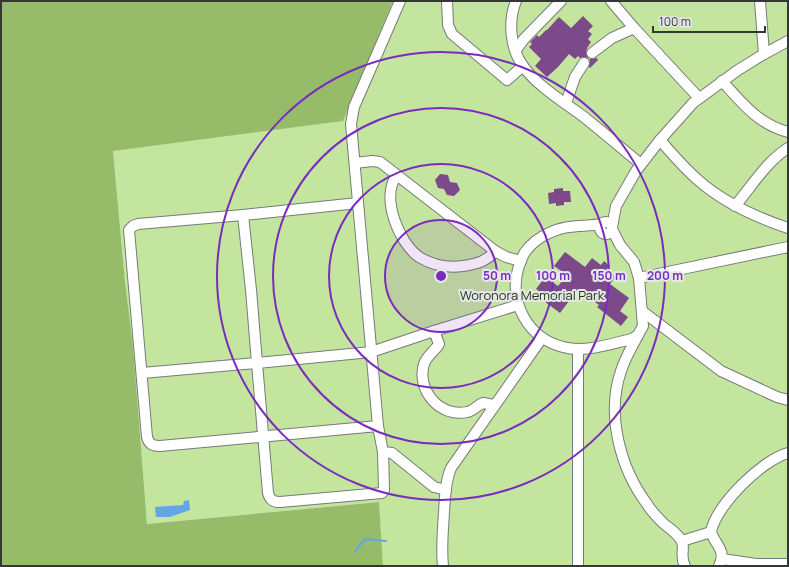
<svg xmlns="http://www.w3.org/2000/svg" width="789" height="567" font-family="Manrope,sans-serif">
<style>
.green{fill:#c4e59d}
.forest{fill:#96bb69}
.water{fill:#64a5e6}
.lines{fill:none;stroke-linecap:round;stroke-linejoin:round}
.stream{stroke:#64a5e6;stroke-width:2}
.building{fill:#7c498b}
.minor-casing{stroke:#767a7c;stroke-width:12}
.minor{stroke:#fff;stroke-width:10}
.ring{fill:none;stroke:#7b2cbf;stroke-width:2}
.labels{text-anchor:middle;dominant-baseline:central;stroke-width:4;stroke-linejoin:round;paint-order:stroke}
.park-label{font-size:13px;fill:#253411;stroke:#e5e8eb}
.centre{fill:#7b2cbf;stroke:#e5e8eb;stroke-width:2}
.ring-label{font-size:12px;text-anchor:middle;font-weight:bold;fill:#7b2cbf;stroke:#e5e8eb;stroke-width:4;stroke-linejoin:round;paint-order:stroke}
</style>
<rect width="100%" height="100%" fill="#e5e8eb"/>
<path class="green" d="M393 1H788V566H383L379 502 147 524 133 346 125 282 113 150 342 121Z"/>
<path class="forest" d="M1 1H393L343 121 113 151 125 282 133 346 147 524 379 502 383 566H1Z"/>
<path class="water" d="M189 500 190 510 170 517H156L155 507 183 505 184 501Z"/>
<g class="lines">
<path class="stream" d="M355 551 365 539 386 541"/>
</g>
<g class="building">
<path d="M583 16 593 26 588 31 592 34 588 39 591 42 587 48 586 54 589 59H593L597 58 598 60 590 68 589 67 590 60 588 58 584 57 580 58 578 56 575 59 569 54 558 67 547 77 535 66 541 59 529 47 532 44 530 42 537 35 539 37 546 30H547L559 17 571 28Z"/>
<path d="M440 174 448 175 450 182 457 183 460 190 454 196 447 195 444 189 438 188 435 180Z"/>
<path d="M563 188V191H570L571 202H564V205L556 206V203L549 204 548 193 554 192V189Z"/>
<path d="M565 252 585 267 592 258 601 265 604 261 610 266 607 269 616 276 610 284 629 298 620 311 628 317 621 326 597 307 599 305 578 289 560 313 536 295 539 291 536 289 545 277 558 286 567 275 554 266Z"/>
</g>
<g class="lines">
<g class="minor-casing">
<g id="minor">
<path d="M400 1 354 107 351 124 378 426 383 452 392 453 434 487 446 490"/>
<path d="M447 1 448 25 452 34 507 80 523 66"/>
<path d="M516 1C508 21 510 48 523 66 536 85 565 103 584 117 603 132 622 149 641 164"/>
<path d="M611 1 634 28"/>
<path d="M760 1 764 54"/>
<path d="M516 50 524 39 561 1"/>
<path d="M592 53 612 38 634 28 699 98"/>
<path d="M722 81C742 103 758 124 788 132"/>
<path d="M566 103 575 77 584 63"/>
<path d="M660 140C672 154 684 168 698 180 724 203 755 217 788 228"/>
<path d="M355 163 372 161 380 162 495 251 506 257 521 261"/>
<path d="M397 175C380 197 399 243 419 257 432 265 448 268 463 266 477 264 487 261 495 251"/>
<path d="M358 203 243 215 251 290 257 363 371 352 434 331"/>
<path d="M735 206C752 186 766 162 788 148"/>
<path d="M243 215 138 224 133 226 129 230 147 437C149 444 152 446 160 446L378 426"/>
<circle cx="606" cy="228" r="6"/>
<path d="M602 224C584 227 566 224 549 233 540 237 531 244 525 252 522 257 520 263 518 269 509 303 528 338 563 347 584 353 610 344 632 339L638 335 643 326 639 278 634 262 620 245 612 229"/>
<path d="M612 227 616 206 636 171 660 140 693 103 738 70 764 54 788 41"/>
<path d="M639 278 788 247"/>
<path d="M642 311 721 371 777 397 788 400"/>
<path d="M638 335C632 347 625 358 621 371 606 414 620 468 647 504 651 511 657 517 663 523 669 528 677 533 681 540 686 547 679 556 685 566"/>
<path d="M142 373 257 363 268 493C270 500 273 502 280 502L382 493 384 490 383 452"/>
<path d="M494 405 483 403C477 405 474 411 467 412 440 418 416 390 424 364 427 355 435 351 439 344L434 331 518 305"/>
<path d="M682 541 711 532"/>
<path d="M722 559 756 564H788"/>
<path d="M443 566C441 548 443 530 444 512 445 498 445 482 451 468L542 338"/>
<path d="M578 566V349"/>
<path d="M719 566C727 550 715 545 711 532 716 505 762 460 788 453"/>
</g>
</g>
<use href="#minor" class="minor"/>
</g>
<circle cx="441" cy="276" r="56" fill="#7b2cbf" fill-opacity=".12"/>
<g class="ring">
<circle cx="441" cy="276" r="56"/>
<circle cx="441" cy="276" r="112"/>
<circle cx="441" cy="276" r="168"/>
<circle cx="441" cy="276" r="224"/>
</g>
<g class="labels">
<g class="park-label">
<text x="532" y="295">Woronora Memorial Park</text>
</g>
</g>
<circle cx="441" cy="276" r="6" class="centre"/>
<g class="ring-label">
<text x="497" y="280">50 m</text>
<text x="553" y="280">100 m</text>
<text x="609" y="280">150 m</text>
<text x="665" y="280">200 m</text>
</g>
<rect width="789" height="567" fill="none" stroke="#343637" stroke-width="4"/>
<path d="M653 26v6h112v-6" fill="none" stroke="#343637" stroke-width="2"/>
<text x="659" y="26" font-size="12" fill="#343637" stroke="#e5e8eb" stroke-width="3" paint-order="stroke">100 m</text>
</svg>
